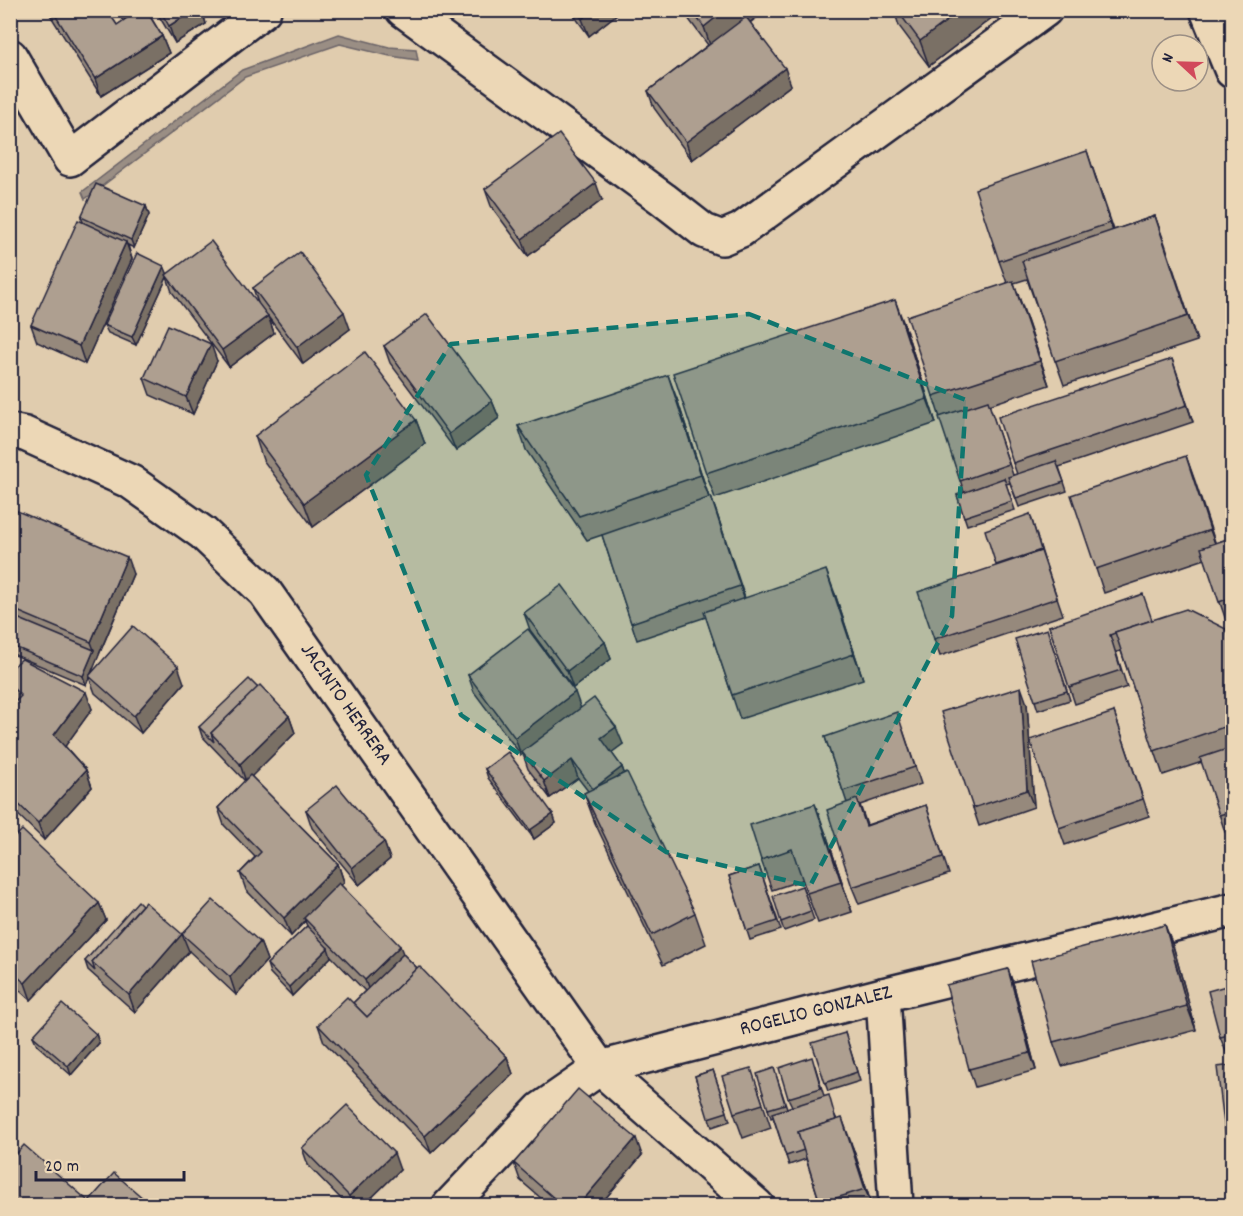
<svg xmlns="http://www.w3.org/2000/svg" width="1243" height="1216" font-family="Dekko,sans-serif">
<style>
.water{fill:#9a8e84;stroke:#6a6367;stroke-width:1.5}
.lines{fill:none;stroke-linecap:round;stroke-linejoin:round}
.minor-casing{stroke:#22223b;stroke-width:38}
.trunk-casing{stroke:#22223b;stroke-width:38}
.minor{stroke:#ecd7b6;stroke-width:33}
.trunk{stroke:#ecd7b6;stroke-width:33}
.wall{fill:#96897c;stroke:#22223b;stroke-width:1.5}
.shaded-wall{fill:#7a6f65;stroke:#22223b;stroke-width:1.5}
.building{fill:#ae9f90;stroke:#22223b;stroke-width:1.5}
.marked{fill:#0f766e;fill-opacity:0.2;stroke:#0f766e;stroke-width:4.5;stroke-dasharray:12 8;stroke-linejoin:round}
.labels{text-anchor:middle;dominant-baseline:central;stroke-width:5;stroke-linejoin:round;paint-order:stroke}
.street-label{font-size:21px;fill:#22223b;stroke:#ecd7b6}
</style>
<rect width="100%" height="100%" fill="#e0ccae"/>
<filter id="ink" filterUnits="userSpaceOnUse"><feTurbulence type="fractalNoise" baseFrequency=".0167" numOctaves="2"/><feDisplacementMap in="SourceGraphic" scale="12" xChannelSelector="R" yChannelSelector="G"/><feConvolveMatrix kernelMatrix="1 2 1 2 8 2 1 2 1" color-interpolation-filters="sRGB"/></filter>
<g filter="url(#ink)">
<path class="water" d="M339 34 389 47 416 49 418 60 390 56 340 44 245 77 85 199 82 192 242 70Z"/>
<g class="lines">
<g class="minor-casing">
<g id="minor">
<path d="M403 10 663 199 704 231 722 238 741 230 1045 10"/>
<path d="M10 56 70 159 264 10"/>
<path d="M10 431 25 434 131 482 203 533 265 592 600 1068 757 1206"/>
<path d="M883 995 896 1206"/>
<path d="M449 1206 541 1109 600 1068 883 995 1232 910"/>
</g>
</g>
<g class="trunk-casing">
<path id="trunk" d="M1207 10 1232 71"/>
</g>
<use href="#minor" class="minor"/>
<use href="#trunk" class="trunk"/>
</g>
<g class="wall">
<path d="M47 10H107L117 25 123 21 116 10H202L206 24 175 43 156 11 150 16 162 36 169 53 101 96Z"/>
<path d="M570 10H622L589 36Z"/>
<path d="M682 10H766L750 23 791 85 692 160 654 108 648 91 708 45Z"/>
<path d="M894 10H1002L929 66 899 26Z"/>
<path d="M1095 175 1114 230 1155 216 1197 341 1064 385 1027 279 1014 283 1049 385 989 405 1013 475 1017 474 1013 463 1178 376 1193 422 1059 467 1067 491 1019 507 1010 483 1006 484 1015 510 967 525 957 495 964 492 933 396 1007 283 999 261Z"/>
<path d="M485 189 602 200 528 256 491 206Z"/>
<path d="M146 206 149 215 134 248 128 245 132 259 85 364 37 342 31 325 83 222 81 217Z"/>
<path d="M164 266 167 274 258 303 253 288 350 329 303 364 269 318 274 333 229 367 172 292 167 277 136 345 108 333 104 325Z"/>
<path d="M904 324 936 423 715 498 706 473Z"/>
<path d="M384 346 492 401 499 418 456 451 390 363Z"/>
<path d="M217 361 193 414 150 395 144 378Z"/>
<path d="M677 399 709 498 711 497 717 514 745 598 835 594 863 679 740 719 706 617 637 640 602 535 587 540 526 450 518 426Z"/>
<path d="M416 420 425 444 313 527 263 460 255 436Z"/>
<path d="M1186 456 1215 543 1233 537V631L1230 632 1205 559 1104 593 1096 569Z"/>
<path d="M10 508 133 574 91 674 184 683 141 733 95 693 89 677 86 685 10 653Z"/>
<path d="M1030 514 1044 559 1063 615 940 656 934 639 997 566Z"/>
<path d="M524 613 605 642 611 659 573 688 530 630Z"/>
<path d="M1152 620 1226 629 1233 647V830L1225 832 1202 762 1163 775 1121 651 1116 652 1127 687 1075 704 1049 626Z"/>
<path d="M1050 638 1070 700 1038 710 1035 701Z"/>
<path d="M10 669 92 709 65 746 86 770 92 787 44 840 10 807V707L16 701 10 695Z"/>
<path d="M468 675 581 708 623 744 611 752 622 767 624 773 695 913 706 944 663 965 595 823 584 793 588 791 578 778 550 798 528 769 523 754 521 755 474 692Z"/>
<path d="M257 688 289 716 295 733 251 776 338 864 344 882 341 885 403 954 507 1057 513 1074 431 1153 324 1042 318 1025 353 1003 365 991 331 956V957L292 996 270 973 267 964 307 926 305 921 291 936 246 890 240 873 255 857 224 825 218 808 245 781 202 736 199 727Z"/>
<path d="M1027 704 1034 807 979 826 973 808Z"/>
<path d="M1114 712 1149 816 1065 845 1059 828Z"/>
<path d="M903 730 921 784 860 805 867 825 926 805 949 874 859 904 852 887 847 803 825 737Z"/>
<path d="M485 769 556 823 534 839 488 778Z"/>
<path d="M306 810 384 842 390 859 359 885 312 828Z"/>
<path d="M826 834 852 912 818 923 802 880 772 890 761 860Z"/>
<path d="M10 842 99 903 106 920 31 1000 10 981Z"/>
<path d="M759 866 781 930 750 940 729 876Z"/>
<path d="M802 886 814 920 784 931 781 922Z"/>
<path d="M1165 925 1174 949 1196 1030 1062 1066 1053 1042Z"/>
<path d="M182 934 260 942 267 960 236 995 189 951 135 1012 88 970 85 961Z"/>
<path d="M1008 969 1014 986 1036 1070 975 1087 969 1069Z"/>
<path d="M1233 984V1052L1227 1054 1220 1037Z"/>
<path d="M845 1033 860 1081 828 1091 825 1083Z"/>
<path d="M96 1034 99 1043 71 1075 37 1045 33 1036Z"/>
<path d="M1233 1065V1167L1228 1156Z"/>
<path d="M815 1066 824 1096 853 1148 872 1206H821L806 1159 789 1165 773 1117 771 1118 768 1109 774 1069 787 1108 792 1106 788 1098Z"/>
<path d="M713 1070 730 1121 712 1127 695 1076Z"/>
<path d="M759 1092 771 1128 743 1138 734 1113Z"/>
<path d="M302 1148 400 1170 363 1206H348L308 1165Z"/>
<path d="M642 1155 599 1206H550L520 1180 514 1163Z"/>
</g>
<g class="shaded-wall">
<path d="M125 10H156V11L128 30 122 12Z"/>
<path d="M194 10H202L206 24 175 43 169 26Z"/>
<path d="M593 10H622L589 36 582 19Z"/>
<path d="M725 10H766L712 51 704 27Z"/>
<path d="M961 10H1002L929 66 920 41Z"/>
<path d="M162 36 169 53 101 96 95 79Z"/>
<path d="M785 68 791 85 692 160 686 142Z"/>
<path d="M1087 151 1095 175 1119 248 1110 223Z"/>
<path d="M596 183 602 200 528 256 522 239Z"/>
<path d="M146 206 149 215 134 248 131 240Z"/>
<path d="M1155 216 1164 241 1197 341 1188 316Z"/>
<path d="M126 242 132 259 85 364 79 346Z"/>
<path d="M164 266 168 275 136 345 132 337Z"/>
<path d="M1013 281 1022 305 1049 385 1040 361Z"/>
<path d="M895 300 904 324 936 423 927 399Z"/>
<path d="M344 312 350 329 303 364 297 347Z"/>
<path d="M268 316 274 333 229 367 222 350Z"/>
<path d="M211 344 217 361 193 414 186 397Z"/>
<path d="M1172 359 1178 376 1193 422 1187 405Z"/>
<path d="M668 375 677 399 710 500 701 475Z"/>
<path d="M492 401 499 418 456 451 449 434Z"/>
<path d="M416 420 425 444 313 527 304 503Z"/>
<path d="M1186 456 1195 481 1219 554 1210 530Z"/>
<path d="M711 497 717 514 746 604 740 586Z"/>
<path d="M127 557 133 574 86 685 83 676 94 650 91 642Z"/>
<path d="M826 570 835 594 863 679 854 654Z"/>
<path d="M605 642 611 659 573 688 567 671Z"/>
<path d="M178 666 184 683 141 733 134 716Z"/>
<path d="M1021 687 1027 704 1034 807 1027 790Z"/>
<path d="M86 692 92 709 61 752 54 735Z"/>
<path d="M575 692 581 709 521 755 515 738Z"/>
<path d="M289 716 295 733 246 782 240 764Z"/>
<path d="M616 727 623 744 607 756 601 738Z"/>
<path d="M572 760 578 778 550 798 544 781Z"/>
<path d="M622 767 628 784 593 789Z"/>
<path d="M86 770 92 787 44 840 38 823Z"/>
<path d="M815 804 826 834 852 912 841 882Z"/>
<path d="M553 814 556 823 534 839 530 830Z"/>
<path d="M384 842 390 859 359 885 352 868Z"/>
<path d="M338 864 344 882 306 920 304 918 305 921 291 936 284 918Z"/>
<path d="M99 903 106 920 31 1000 25 983Z"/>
<path d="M1165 925 1174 949 1196 1030 1187 1006Z"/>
<path d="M182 934 189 951 135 1012 129 995Z"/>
<path d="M260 942 267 960 236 995 230 977Z"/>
<path d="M400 946 407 963 371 997 365 980Z"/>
<path d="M328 948 331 957 292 996 289 987Z"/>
<path d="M1008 969 1014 986 1036 1070 1030 1053Z"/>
<path d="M96 1034 99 1043 71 1075 68 1066Z"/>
<path d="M507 1057 513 1074 431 1153 425 1136Z"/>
<path d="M842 1118 853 1148 872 1206 865 1189Z"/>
<path d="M636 1138 642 1155 599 1206H578Z"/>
<path d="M394 1153 400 1170 363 1206H352L349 1196Z"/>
</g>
<g class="building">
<path d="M52 10H107L117 25 139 10H146L162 36 95 79Z"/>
<path d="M160 10H194L169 26Z"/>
<path d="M576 10H593L582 19Z"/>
<path d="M691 10H725L704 27Z"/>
<path d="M897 10H961L920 41Z"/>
<path d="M746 17 785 68 686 142 648 91Z"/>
<path d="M559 134 596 183 522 239 485 189Z"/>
<path d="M1087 151 1110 223 999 261 975 189Z"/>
<path d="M96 184 146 206 131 240 81 217Z"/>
<path d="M1155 216 1188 316 1055 361 1022 261Z"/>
<path d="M78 220 126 242 79 346 31 325Z"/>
<path d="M211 241 268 316 222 350 166 275Z"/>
<path d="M300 252 344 312 297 347 253 288Z"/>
<path d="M137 253 164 266 132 337 104 325Z"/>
<path d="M1013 281 1040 361 933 396 907 316Z"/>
<path d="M895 300 927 399 706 473 673 373Z"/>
<path d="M427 314 492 401 449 434 384 346Z"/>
<path d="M168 325 211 344 186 397 144 378Z"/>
<path d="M365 352 416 420 304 503 255 436Z"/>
<path d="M1172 359 1187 405 1013 463 998 417Z"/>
<path d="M668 375 701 475 579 516 518 426Z"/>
<path d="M988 401 1009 464 960 481 939 417Z"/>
<path d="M1186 456 1210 530 1096 569 1071 495Z"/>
<path d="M1056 461 1064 482 1016 498 1008 477Z"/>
<path d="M1004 478 1012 501 964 517 957 495Z"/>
<path d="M711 497 740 586 631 623 602 535Z"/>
<path d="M10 508 127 557 91 642 10 608V591L15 580 10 578Z"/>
<path d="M1030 514 1041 550 996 565 985 530Z"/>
<path d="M1233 537V597L1219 602 1201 548Z"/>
<path d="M1041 551 1057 598 934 639 918 592Z"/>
<path d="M826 570 854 654 732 695 704 612Z"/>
<path d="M562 585 605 642 567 671 524 613Z"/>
<path d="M1143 594 1152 620 1115 632V633L1110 635 1121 670 1069 687 1049 626Z"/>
<path d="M1186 609 1226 629 1233 648V724L1154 751 1115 632Z"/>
<path d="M10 615 94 650 83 676 10 645Z"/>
<path d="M133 626 178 666 134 716 89 676Z"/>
<path d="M528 629 575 692 515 738 468 675Z"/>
<path d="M1047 629 1067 691 1035 701 1015 639Z"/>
<path d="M22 659 86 692 54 735 86 770 38 823 10 796V707L21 696 10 685V669Z"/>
<path d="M249 679 258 688 211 733 214 742 199 727Z"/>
<path d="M260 685 289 716 240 764 211 733Z"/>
<path d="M1021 687 1027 790 973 808 941 712Z"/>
<path d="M594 698 616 727 601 738 622 767 593 789 572 760 544 781 522 752Z"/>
<path d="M897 712 915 767 843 791 825 737Z"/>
<path d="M1114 712 1143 799 1059 828 1030 740Z"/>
<path d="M1233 747V811L1219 815 1200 758Z"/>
<path d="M508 752 553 814 530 830 485 769Z"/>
<path d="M627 772 695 913 652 935 584 793Z"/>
<path d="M250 775 338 864 284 918 240 873 261 852 218 808Z"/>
<path d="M337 785 384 842 352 868 306 810Z"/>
<path d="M857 799 866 826 926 805 943 857 852 887 827 810Z"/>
<path d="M815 804 841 882 807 893 792 849 761 860 750 825Z"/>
<path d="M22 830 99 903 25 983 10 970V842Z"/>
<path d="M759 866 777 921 747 931 729 876Z"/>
<path d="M339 883 400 946 365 980 304 918Z"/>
<path d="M802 886 811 911 781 922 773 896Z"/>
<path d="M213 900 260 942 230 977 182 934Z"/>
<path d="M138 901 142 905 92 962 95 971 85 961Z"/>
<path d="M145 902 182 934 129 995 92 962Z"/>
<path d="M1165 925 1187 1006 1053 1042 1031 961Z"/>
<path d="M307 926 328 948 289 987 267 964Z"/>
<path d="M403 954 417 968 367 1017 353 1003Z"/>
<path d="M419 966 507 1057 425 1136 318 1025 347 997 367 1017Z"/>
<path d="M1008 969 1030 1053 969 1069 946 985Z"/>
<path d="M1233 984V1034L1220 1037 1208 991Z"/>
<path d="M62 1004 96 1034 68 1066 33 1036Z"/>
<path d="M845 1033 857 1072 825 1083 812 1043Z"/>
<path d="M812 1057 821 1088 788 1098 779 1068Z"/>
<path d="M1233 1065V1156H1228L1217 1067Z"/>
<path d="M751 1068 763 1104 734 1113 722 1076Z"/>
<path d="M774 1068 785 1104 768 1109 757 1074Z"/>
<path d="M713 1070 727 1112 708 1118 695 1076Z"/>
<path d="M578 1089 636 1138 578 1206H563L514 1163Z"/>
<path d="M829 1095 836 1120 798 1132 804 1150 786 1156 772 1113Z"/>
<path d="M347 1105 394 1153 349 1196 302 1148Z"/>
<path d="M842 1118 865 1189 820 1203 798 1132Z"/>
<path d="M24 1145 94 1206H10V1161Z"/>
<path d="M114 1173 152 1206H94L89 1201Z"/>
</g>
</g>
<path class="marked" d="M749 314 966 400 952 616 810 886 666 852 461 715 366 475 451 344Z"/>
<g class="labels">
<g class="street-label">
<text transform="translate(345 705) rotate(55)">JACINTO HERRERA</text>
<text transform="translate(816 1012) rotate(-14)">ROGELIO GONZALEZ</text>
</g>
</g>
<rect width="1243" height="1216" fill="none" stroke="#ecd7b6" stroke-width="36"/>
<rect x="18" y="18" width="1207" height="1180" fill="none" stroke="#22223b" stroke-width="2" filter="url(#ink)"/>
<g transform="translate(1180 63) rotate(292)"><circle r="28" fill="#ecd7b6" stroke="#9b8f85" stroke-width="1.5"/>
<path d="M0-4.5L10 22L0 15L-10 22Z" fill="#d1495b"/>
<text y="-9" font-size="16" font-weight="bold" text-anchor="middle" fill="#22223b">N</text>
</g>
<path d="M36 1171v9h148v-9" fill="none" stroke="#22223b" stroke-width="3"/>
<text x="45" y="1171" font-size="18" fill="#22223b" stroke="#ecd7b6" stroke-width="4.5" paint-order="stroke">20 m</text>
</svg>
